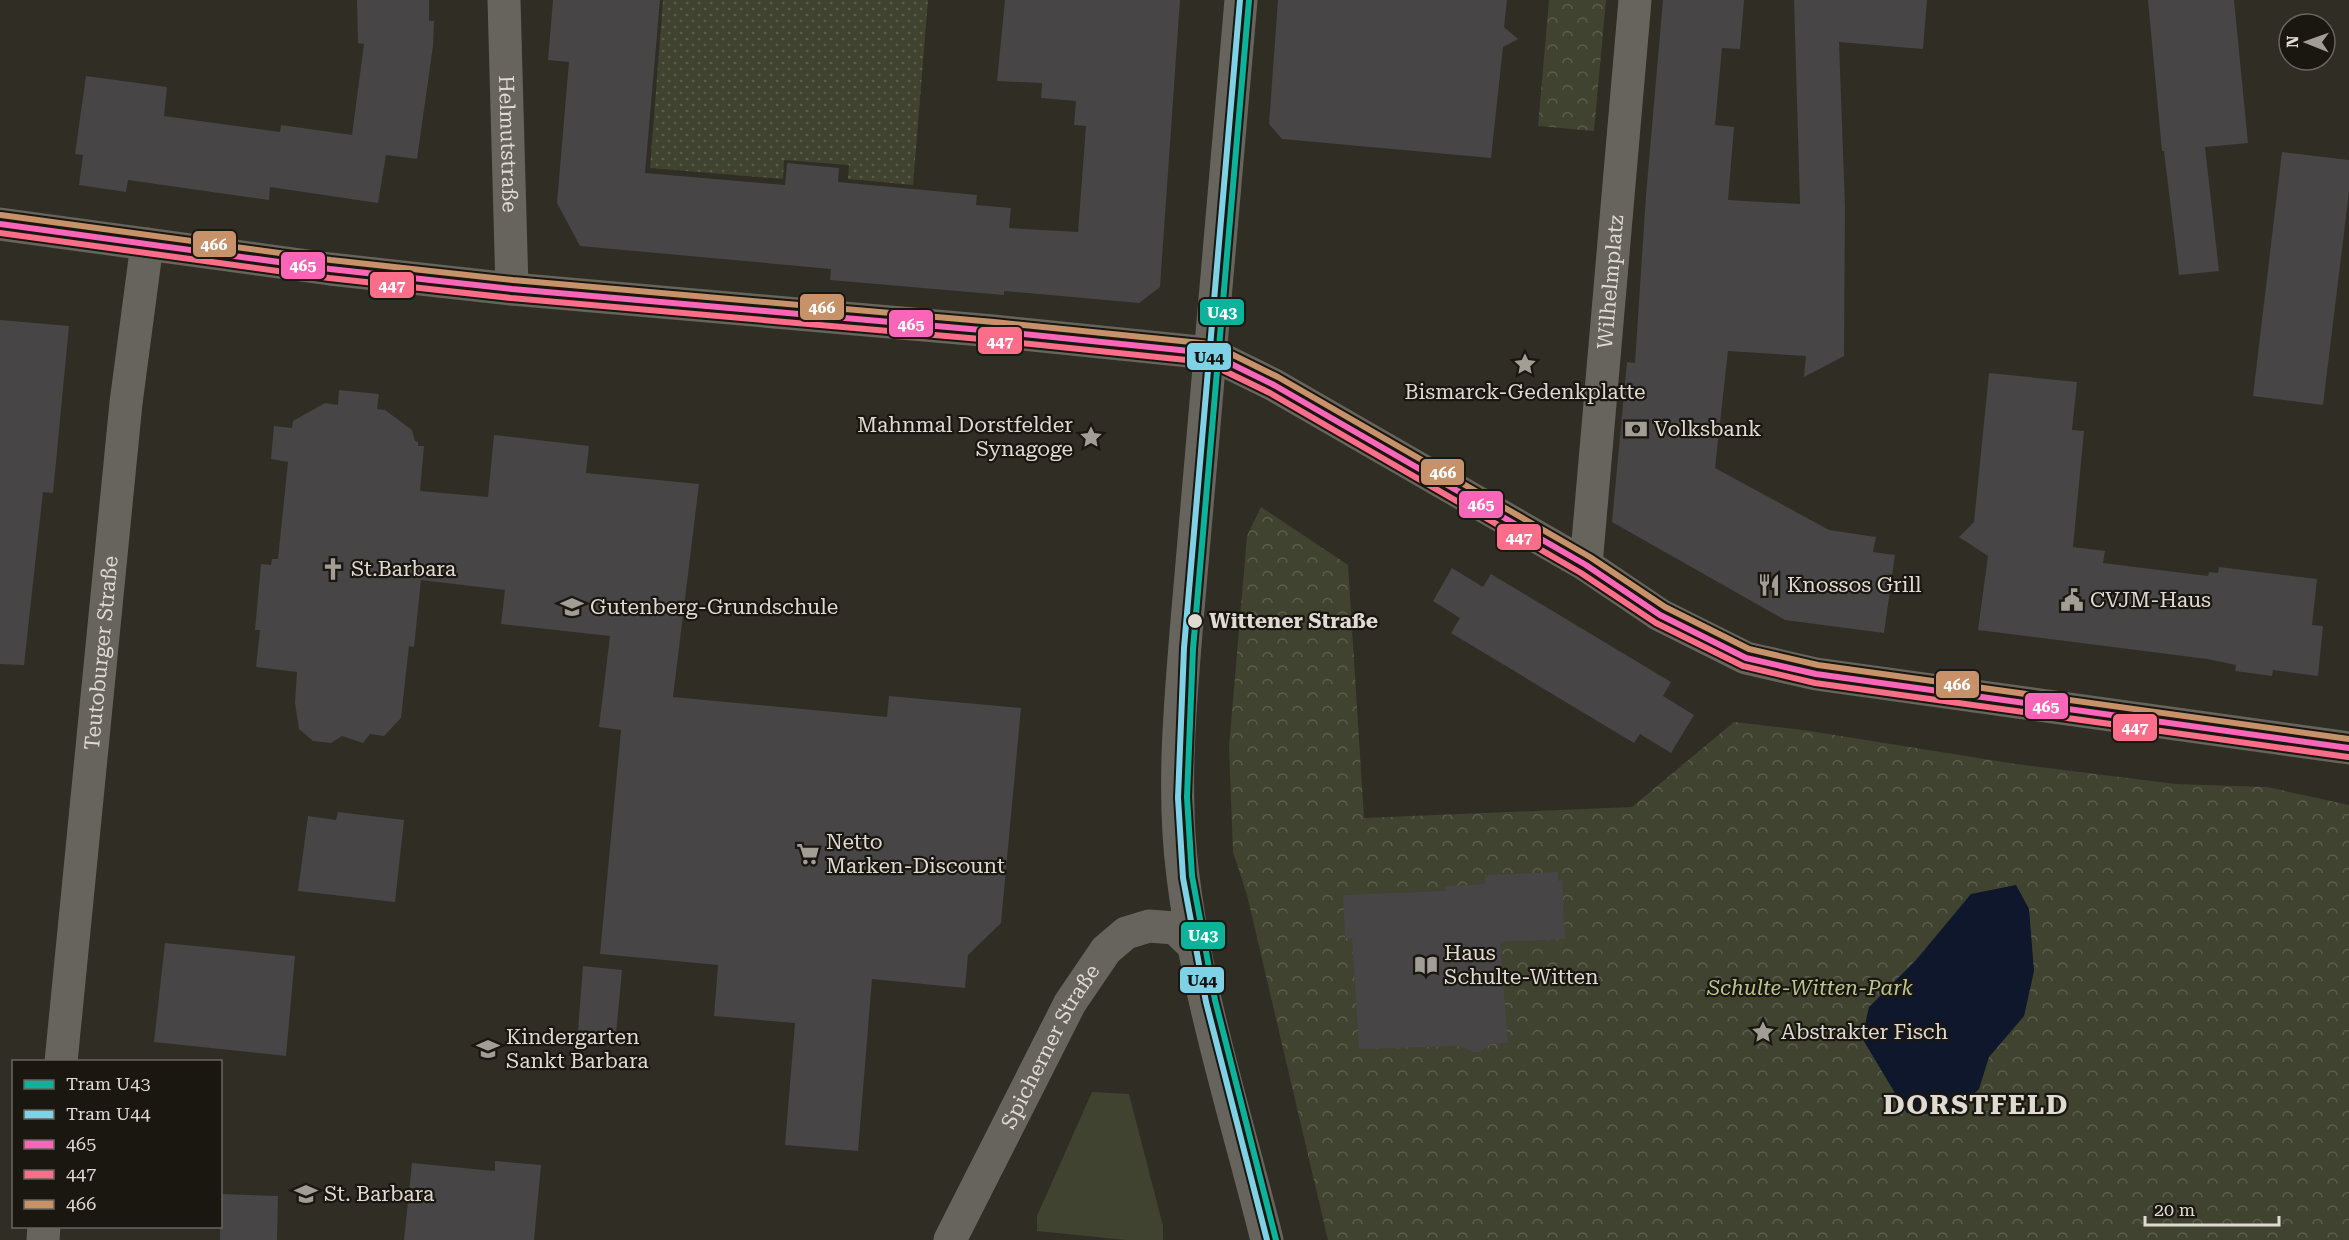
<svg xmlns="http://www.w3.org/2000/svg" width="2349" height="1240" font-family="'Roboto Serif',serif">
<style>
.grass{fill:url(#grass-dots)}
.park{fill:url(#park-crowns)}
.pitch{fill:#40432f}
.water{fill:#0e172b}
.building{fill:#474546}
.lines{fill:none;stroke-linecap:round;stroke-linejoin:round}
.street{stroke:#67645e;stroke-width:33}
.secondary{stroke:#67655b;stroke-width:33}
.bus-1-casing{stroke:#1a1610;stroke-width:10}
.bus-2-casing{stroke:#1a1610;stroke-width:10}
.bus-3-casing{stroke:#1a1610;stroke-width:10}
.bus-1{stroke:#fa66b7;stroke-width:6}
.bus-2{stroke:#fb6d88;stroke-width:6}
.bus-3{stroke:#c7916a;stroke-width:6}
.tram-1-casing{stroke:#1a1610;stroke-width:10}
.tram-2-casing{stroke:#1a1610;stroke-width:10}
.tram-1{stroke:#0db29a;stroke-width:6}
.tram-2{stroke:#7fd2e6;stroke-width:6}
.stop-dot{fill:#dfdad2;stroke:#1a1610;stroke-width:2}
.labels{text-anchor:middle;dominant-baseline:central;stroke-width:4.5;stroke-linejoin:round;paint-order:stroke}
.street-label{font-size:21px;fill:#dfdad2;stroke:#1a1610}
.poi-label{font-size:21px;fill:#dfdad2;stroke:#1a1610;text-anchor:start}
.stop-label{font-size:21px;font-weight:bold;fill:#dfdad2;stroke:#1a1610;text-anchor:start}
.park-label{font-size:21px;font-style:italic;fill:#bcc68c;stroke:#1a1610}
.district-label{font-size:27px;font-weight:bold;letter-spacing:1.5px;fill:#dfdad2;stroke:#1a1610}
.line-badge{stroke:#1a1610;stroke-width:2}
.badge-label{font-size:16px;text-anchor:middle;font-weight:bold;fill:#fff}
.pale-badge-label{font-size:16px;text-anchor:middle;font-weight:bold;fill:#111}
</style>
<defs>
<pattern id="grass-dots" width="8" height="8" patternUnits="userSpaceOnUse" patternTransform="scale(1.5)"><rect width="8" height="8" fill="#40432f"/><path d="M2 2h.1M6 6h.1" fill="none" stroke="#5b5e4c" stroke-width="1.8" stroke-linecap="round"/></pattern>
<pattern id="park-crowns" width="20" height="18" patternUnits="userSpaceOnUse" patternTransform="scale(1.5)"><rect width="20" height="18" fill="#40432f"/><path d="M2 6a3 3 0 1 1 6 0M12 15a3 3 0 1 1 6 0" fill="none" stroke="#5b5e4c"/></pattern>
</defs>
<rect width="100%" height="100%" fill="#302d25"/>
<path class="grass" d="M663 0H928L913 185 848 179 849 165 784 160 783 179 650 168Z"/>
<g class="park">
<path d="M1549 0H1606L1594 131 1538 126Z"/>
<path d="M1261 507 1348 565 1364 818 1632 807 1734 722 1803 730 2016 764 2176 784 2267 787 2349 805V1240H1328L1247 895 1233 852 1229 747 1247 536Z"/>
</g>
<path class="pitch" d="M1092 1092 1129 1094 1163 1226V1240H1126L1037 1231V1216Z"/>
<path class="water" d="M2016 885 2029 909 2034 971 2024 1016 1989 1057 1979 1089 1963 1104 1935 1114 1907 1113 1862 1038 1869 1007 1916 960 1971 894Z"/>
<g class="building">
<path d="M357 0H429V21H434L433 46 417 159 386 155 378 203 270 187 269 200 128 180 126 192 79 185 83 155 75 154 86 76 167 87 164 116 280 132 281 125 352 135 364 44 358 43Z"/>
<path d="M553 0H660L645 173 785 185 787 163 839 168 838 182 977 195 976 205 1011 208 1009 228 1078 232 1086 126 1074 125 1076 101 1041 98 1042 83 997 81 1005 0H1180L1160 287 1139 303 1004 291V295L830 280 831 269 580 246 557 203 569 62 548 60Z"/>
<path d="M1278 0H1507L1504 27 1518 39 1503 47 1491 158 1282 139 1269 124Z"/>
<path d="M1663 0H1744L1740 49 1722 48 1715 125 1734 127 1728 200 1800 204 1794 0H1927L1923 49 1839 42 1845 207 1844 356 1804 377 1806 356 1728 351 1715 468 1829 530 1876 537 1873 552 1895 555 1884 633 1785 620 1612 522 1627 362 1635 363 1646 195Z"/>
<path d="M2148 0H2234L2248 143 2205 147 2219 271 2179 275 2164 151H2162Z"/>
<path d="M2282 152 2349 160V192L2323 405 2253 396Z"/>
<path d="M0 320 69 326 53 493 43 492 24 665 0 664Z"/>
<path d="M1989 373 2077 382 2072 430 2084 431 2073 547 2105 551 2103 563 2208 576 2209 572 2218 573 2219 567 2317 579 2312 625 2323 626 2318 676 2273 670 2272 676 2235 671 2236 665 2207 659 1978 630 1988 556 1959 537 1974 522Z"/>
<path d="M339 390 379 394 377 409 385 410 412 430 415 441 418 442V446H424L420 491 488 497 494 435 589 446 586 473 699 484 673 697 887 717 889 696 1021 708 1001 923 968 955 965 988 872 979 858 1151 785 1145 795 1023 714 1016 718 965 600 954 621 730 599 727 610 636 501 624 505 590 421 580 414 647 409 646 401 718 384 736 370 734 363 743 342 736 331 743 313 741 299 729 295 703 297 672 256 667 260 630H255L261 564 271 565 272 559H278L288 462 271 459 274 426 292 428 293 421 325 403 338 405Z"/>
<path d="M1452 568 1483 587 1491 574 1671 682 1663 696 1694 715 1671 753 1640 734 1634 743 1451 633 1460 618 1433 601Z"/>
<path d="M338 812 404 820 395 902 298 891 308 816 336 820Z"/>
<path d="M1558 872V881L1562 880 1565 939 1500 942 1508 1043 1491 1044 1480 1052H1473L1461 1046 1359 1049 1352 938H1345L1343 895 1445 891V886L1485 884V875Z"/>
<path d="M165 943 295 956 286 1056 154 1042Z"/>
<path d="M583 966 622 970 616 1034 578 1030Z"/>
<path d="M495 1161 541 1165 534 1240H404L412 1163 495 1171Z"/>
<path d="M220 1194 278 1196 277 1240H220Z"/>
</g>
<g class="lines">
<g class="street">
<path id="s1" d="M504 0 512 289"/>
<path d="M1241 0 1187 621C1180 706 1172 792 1183 876 1198 1000 1237 1119 1267 1240"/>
<path id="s2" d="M1586 565 1635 0"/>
<path id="s3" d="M61 1062 126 403 147 244"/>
<path d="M43 1240 44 1226"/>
<path id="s4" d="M950 1240 1070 1003 1106 950 1126 933 1149 926 1175 928 1196 948"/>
</g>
<path class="secondary" d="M0 224 330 269 512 289 993 331 1209 353 1274 385 1586 565 1660 615 1746 658 1816 674 2349 748"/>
<g class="bus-1-casing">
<path id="bus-1" d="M0 224 330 269 512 289 993 331 1209 353 1274 385 1586 565 1660 615 1746 658 1816 674 2349 748"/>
</g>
<g class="bus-2-casing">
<path id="bus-2" d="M0 233 329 278 511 298 992 340 1206 362 1270 393 1581 573 1656 623 1743 666 1815 683 2348 757"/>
</g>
<g class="bus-3-casing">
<path id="bus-3" d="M1 215 331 260 513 280 994 322 1211 344 1278 377 1590 557 1665 607 1749 649 1818 665 2349 739"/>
</g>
<use href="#bus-1" class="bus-1"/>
<use href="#bus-2" class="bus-2"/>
<use href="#bus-3" class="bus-3"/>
<g class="tram-1-casing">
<path id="tram-1" d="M1249 0 1193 649 1187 797 1192 876 1215 1000 1276 1240"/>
</g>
<g class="tram-2-casing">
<path id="tram-2" d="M1240 0 1184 648 1178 798 1183 878 1206 1002 1267 1240"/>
</g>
<use href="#tram-1" class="tram-1"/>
<use href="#tram-2" class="tram-2"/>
</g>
<defs>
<g id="sight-bare" transform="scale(1.8)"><path d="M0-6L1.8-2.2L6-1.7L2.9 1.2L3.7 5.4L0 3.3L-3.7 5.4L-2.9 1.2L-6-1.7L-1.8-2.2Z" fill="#a29d95" stroke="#1a1610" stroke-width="2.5" paint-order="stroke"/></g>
<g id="bank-bare" transform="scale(1.8)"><path d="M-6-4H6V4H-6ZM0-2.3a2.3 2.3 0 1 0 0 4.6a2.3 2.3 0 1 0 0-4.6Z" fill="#a29d95" stroke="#1a1610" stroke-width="2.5" paint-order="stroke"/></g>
<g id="church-bare" transform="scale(1.8)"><path d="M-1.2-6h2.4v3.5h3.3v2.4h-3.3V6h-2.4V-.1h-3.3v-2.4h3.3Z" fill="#a29d95" stroke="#1a1610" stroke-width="2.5" paint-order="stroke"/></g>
<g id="restaurant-bare" transform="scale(1.8)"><path d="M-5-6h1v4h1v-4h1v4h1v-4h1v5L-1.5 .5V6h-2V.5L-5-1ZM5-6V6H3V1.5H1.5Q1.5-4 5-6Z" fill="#a29d95" stroke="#1a1610" stroke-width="2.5" paint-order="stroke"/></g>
<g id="civic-bare" transform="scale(1.8)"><path d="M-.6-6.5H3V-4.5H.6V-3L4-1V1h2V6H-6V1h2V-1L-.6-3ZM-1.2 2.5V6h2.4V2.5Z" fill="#a29d95" stroke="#1a1610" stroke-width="2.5" paint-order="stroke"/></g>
<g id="school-bare" transform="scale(1.8)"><path d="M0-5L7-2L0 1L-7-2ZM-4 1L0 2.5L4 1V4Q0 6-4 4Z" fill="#a29d95" stroke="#1a1610" stroke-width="2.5" paint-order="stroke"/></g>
<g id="supermarket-bare" transform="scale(1.8)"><path d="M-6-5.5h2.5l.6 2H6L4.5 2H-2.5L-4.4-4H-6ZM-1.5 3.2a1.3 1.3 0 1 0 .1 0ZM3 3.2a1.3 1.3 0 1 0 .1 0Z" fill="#a29d95" stroke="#1a1610" stroke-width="2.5" paint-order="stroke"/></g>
<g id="library-bare" transform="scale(1.8)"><path d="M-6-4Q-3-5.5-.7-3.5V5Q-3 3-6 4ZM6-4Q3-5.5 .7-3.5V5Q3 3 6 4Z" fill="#a29d95" stroke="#1a1610" stroke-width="2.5" paint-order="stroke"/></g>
</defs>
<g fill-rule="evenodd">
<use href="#sight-bare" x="1525" y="364"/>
<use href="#bank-bare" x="1636" y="429"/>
<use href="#sight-bare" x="1091" y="437"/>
<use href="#church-bare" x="333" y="569"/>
<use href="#restaurant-bare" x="1769" y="585"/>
<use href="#civic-bare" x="2072" y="600"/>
<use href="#school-bare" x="572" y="607"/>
<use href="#supermarket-bare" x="808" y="854"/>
<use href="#library-bare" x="1426" y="965"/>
<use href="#sight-bare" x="1763" y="1032"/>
<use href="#school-bare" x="488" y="1049"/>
<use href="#school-bare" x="306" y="1194"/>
</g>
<circle class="stop-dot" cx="1195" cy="621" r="8"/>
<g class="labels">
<g class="street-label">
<text stroke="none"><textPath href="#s1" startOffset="144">Helmutstraße</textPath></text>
<text stroke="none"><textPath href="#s2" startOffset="284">Wilhelmplatz</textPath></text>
<text stroke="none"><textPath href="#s3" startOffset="411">Teutoburger Straße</textPath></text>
<text stroke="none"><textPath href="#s4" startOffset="218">Spicherner Straße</textPath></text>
</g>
<g class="poi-label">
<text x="1525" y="392" text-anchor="middle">Bismarck-Gedenkplatte</text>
<text x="1073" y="425" text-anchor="end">Mahnmal Dorstfelder<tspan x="1073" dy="24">Synagoge</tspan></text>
<text x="1654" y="429">Volksbank</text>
<text x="351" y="569">St.Barbara</text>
<text x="1787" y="585">Knossos Grill</text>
<text x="2090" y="600">CVJM-Haus</text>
<text x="590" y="607">Gutenberg-Grundschule</text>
<text x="826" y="842">Netto<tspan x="826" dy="24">Marken-Discount</tspan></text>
<text x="1444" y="953">Haus<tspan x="1444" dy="24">Schulte-Witten</tspan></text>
<text x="1781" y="1032">Abstrakter Fisch</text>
<text x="506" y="1037">Kindergarten<tspan x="506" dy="24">Sankt Barbara</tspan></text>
<text x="324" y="1194">St. Barbara</text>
</g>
<g class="stop-label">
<text x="1209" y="621">Wittener Straße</text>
</g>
<g class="park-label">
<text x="1810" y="988">Schulte-Witten-Park</text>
</g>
<g class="district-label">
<text x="1976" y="1105">DORSTFELD</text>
</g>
</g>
<g class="line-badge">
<rect x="192" y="230" width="45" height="28" rx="6" fill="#c7916a"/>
<rect x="280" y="251" width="46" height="29" rx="6" fill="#fa66b7"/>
<rect x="369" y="271" width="46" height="28" rx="6" fill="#fb6d88"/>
<rect x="799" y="293" width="46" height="28" rx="6" fill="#c7916a"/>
<rect x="1199" y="298" width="46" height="28" rx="6" fill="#0db29a"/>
<rect x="888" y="309" width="46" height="29" rx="6" fill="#fa66b7"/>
<rect x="977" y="326" width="46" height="29" rx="6" fill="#fb6d88"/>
<rect x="1186" y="342" width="46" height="29" rx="6" fill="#7fd2e6"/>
<rect x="1420" y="458" width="45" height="28" rx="6" fill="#c7916a"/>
<rect x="1458" y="490" width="46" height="29" rx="6" fill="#fa66b7"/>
<rect x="1496" y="523" width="46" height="28" rx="6" fill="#fb6d88"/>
<rect x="1935" y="670" width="45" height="29" rx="6" fill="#c7916a"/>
<rect x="2024" y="692" width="45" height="28" rx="6" fill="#fa66b7"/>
<rect x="2112" y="713" width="46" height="29" rx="6" fill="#fb6d88"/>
<rect x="1180" y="921" width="46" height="29" rx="6" fill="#0db29a"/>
<rect x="1179" y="966" width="46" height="28" rx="6" fill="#7fd2e6"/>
</g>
<g class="badge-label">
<text x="214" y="250">466</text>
<text x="303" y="271">465</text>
<text x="392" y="291">447</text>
<text x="822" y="313">466</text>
<text x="1222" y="318">U43</text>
<text x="911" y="330">465</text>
<text x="1000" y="347">447</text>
<text x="1443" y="478">466</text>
<text x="1481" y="510">465</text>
<text x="1519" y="543">447</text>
<text x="1957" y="690">466</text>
<text x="2046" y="712">465</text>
<text x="2135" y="733">447</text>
<text x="1203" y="941">U43</text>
</g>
<g class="pale-badge-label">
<text x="1209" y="363">U44</text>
<text x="1202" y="986">U44</text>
</g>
<rect x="12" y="1060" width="210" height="168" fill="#1a1610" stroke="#69645e" stroke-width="1.5"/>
<rect x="24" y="1080" width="30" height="9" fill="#0db29a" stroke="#69645e" stroke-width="1.5"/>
<text x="66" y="1090" font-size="18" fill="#dfdad2">Tram U43</text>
<rect x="24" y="1110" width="30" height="9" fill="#7fd2e6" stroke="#69645e" stroke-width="1.5"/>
<text x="66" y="1120" font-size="18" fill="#dfdad2">Tram U44</text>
<rect x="24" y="1140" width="30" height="9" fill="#fa66b7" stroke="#69645e" stroke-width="1.5"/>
<text x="66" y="1150" font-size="18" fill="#dfdad2">465</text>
<rect x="24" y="1170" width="30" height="9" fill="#fb6d88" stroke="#69645e" stroke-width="1.5"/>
<text x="66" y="1180" font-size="18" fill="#dfdad2">447</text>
<rect x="24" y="1200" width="30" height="9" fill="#c7916a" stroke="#69645e" stroke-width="1.5"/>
<text x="66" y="1210" font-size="18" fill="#dfdad2">466</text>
<g transform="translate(2307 42) rotate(271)"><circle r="28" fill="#1a1610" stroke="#69645e" stroke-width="1.5"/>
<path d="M0-4.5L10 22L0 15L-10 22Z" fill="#a29d95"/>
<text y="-9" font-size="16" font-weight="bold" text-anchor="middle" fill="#dfdad2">N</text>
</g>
<path d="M2145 1216v9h134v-9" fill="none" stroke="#dfdad2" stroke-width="3"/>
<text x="2154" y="1216" font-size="18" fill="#dfdad2" stroke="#1a1610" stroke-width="4.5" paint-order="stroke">20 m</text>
</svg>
